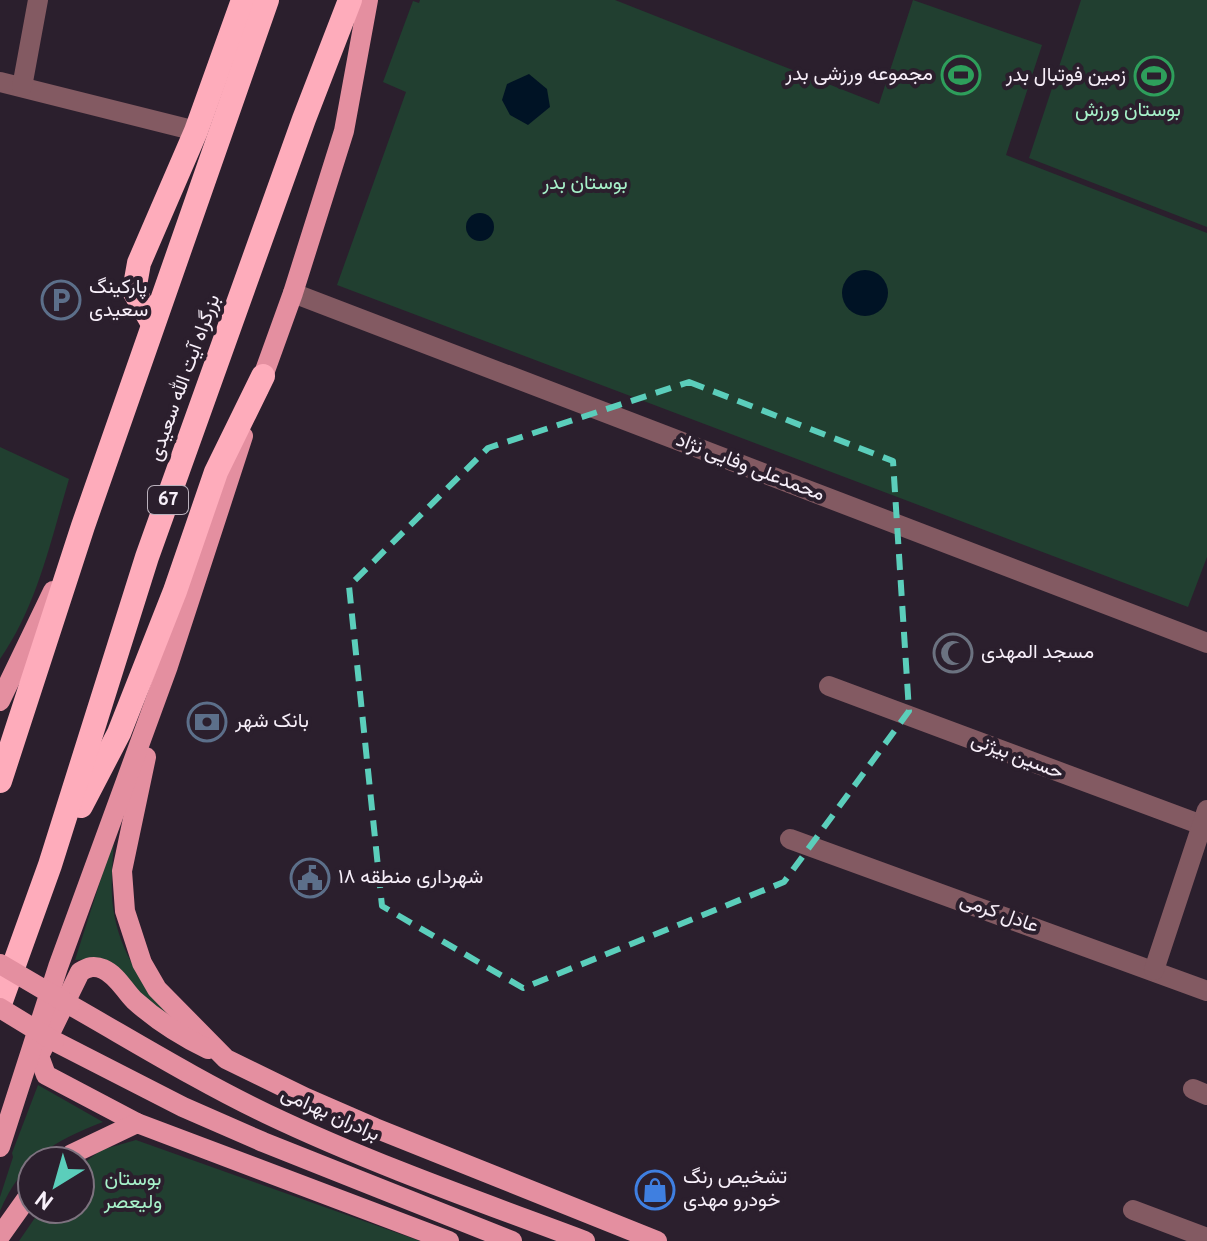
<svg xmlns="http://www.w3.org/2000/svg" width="1207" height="1241" font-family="Overpass,Vazirmatn,sans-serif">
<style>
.green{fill:#213f30}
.water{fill:#001325}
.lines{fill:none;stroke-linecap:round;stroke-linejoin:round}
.minor{stroke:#835a62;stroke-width:20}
.major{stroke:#e48fa0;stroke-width:20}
.highway{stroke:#feacbb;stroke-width:24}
.major-bridge{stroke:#e48fa0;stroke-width:20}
.marked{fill:none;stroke:#5bcebb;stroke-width:6;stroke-dasharray:16 10;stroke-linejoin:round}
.labels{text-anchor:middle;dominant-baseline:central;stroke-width:8;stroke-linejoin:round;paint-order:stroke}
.shield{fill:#2b1f2d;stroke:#bab1bc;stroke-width:2}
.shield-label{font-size:18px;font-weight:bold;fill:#f7eff9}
.poi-label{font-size:20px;fill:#f7eff9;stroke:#2b1f2d;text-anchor:start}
.park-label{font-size:20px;fill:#a7f2ca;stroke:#2b1f2d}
.street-label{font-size:20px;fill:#f7eff9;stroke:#2b1f2d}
</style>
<rect width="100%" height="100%" fill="#2b1f2d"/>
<g class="green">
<path d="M420 0H615L879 104 913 0 1042 45 1006 155 1207 233V557L1188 607 337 285 406 92 383 82 413 1 419 3Z"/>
<path d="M1081 0H1207V227L1029 158Z"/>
<path d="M0 447 69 479C51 540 37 606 0 659Z"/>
<path d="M114 838C113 860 110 884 113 907 120 960 152 997 190 1031L174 1024 97 959 75 960Z"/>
<path d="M38 1085 103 1122C53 1141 22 1160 0 1211V1197L13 1157 12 1153Z"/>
<path d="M136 1140 420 1241H19L41 1209H80V1166L101 1150Z"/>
</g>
<g class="water">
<path d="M529 74 547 89 550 107 528 125 510 115 502 100 507 84Z"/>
<circle cx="480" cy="227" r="14"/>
<circle cx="865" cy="293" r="23"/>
</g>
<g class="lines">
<g class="minor">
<path d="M0 82 196 131"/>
<path d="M22 87 38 0"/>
<path d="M293 293 1207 643"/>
<path d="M829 686 1207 827"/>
<path d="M790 839 1207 991"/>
<path d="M1154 970 1207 810"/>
<path d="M1193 1089 1207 1095"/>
<path d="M1133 1210 1207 1238"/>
</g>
<g class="major">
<path d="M258 390 293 293 344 131 368 0"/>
<path d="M0 701 53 591"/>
<path d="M146 757 122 871 125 911 142 963 157 989 226 1059 306 1098 375 1128 657 1241"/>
<path d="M70 1005C135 1042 200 1082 267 1114 370 1163 478 1201 585 1241"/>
<path d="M54 1041 183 1107 263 1142 512 1241"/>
<path d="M137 1123 46 1075 39 1056 80 972C88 967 94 965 103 969 117 975 124 990 134 1000 156 1020 181 1036 208 1049"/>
<path d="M0 1147 58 967 168 666 243 436"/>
<path d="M63 1161 72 1154 137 1123 449 1241"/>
<path d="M0 1236 32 1191"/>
</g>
<g class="highway">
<path d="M153 324 134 291 139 263 196 131 243 0"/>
<path d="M0 781 83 526 267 0"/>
<path d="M81 806 119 733 175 591 216 472 263 376"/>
<path d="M0 1004 50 865 147 557 304 119 350 0"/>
</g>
<g class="major-bridge">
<path d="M0 964 70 1005"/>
<path d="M0 1008 54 1041"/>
</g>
</g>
<path class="marked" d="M689 382 893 461 909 711 784 882 523 988 382 906 349 586 488 448Z"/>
<defs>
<g id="stadium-ring" transform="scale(2)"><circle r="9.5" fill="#2b1f2d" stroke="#2e9e5b" stroke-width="1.5"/><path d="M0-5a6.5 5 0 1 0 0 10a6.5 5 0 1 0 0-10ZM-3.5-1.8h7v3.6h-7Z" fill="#2e9e5b"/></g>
<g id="parking-ring" transform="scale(2)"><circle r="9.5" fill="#2b1f2d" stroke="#5c6f8a" stroke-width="1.5"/><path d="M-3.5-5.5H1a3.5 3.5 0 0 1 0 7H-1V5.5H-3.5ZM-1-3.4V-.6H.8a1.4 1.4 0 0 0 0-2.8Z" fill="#5c6f8a"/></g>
<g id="mosque-ring" transform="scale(2)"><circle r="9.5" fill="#2b1f2d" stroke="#6b7280" stroke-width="1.5"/><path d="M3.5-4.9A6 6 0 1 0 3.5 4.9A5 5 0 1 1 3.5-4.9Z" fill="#6b7280"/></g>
<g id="bank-ring" transform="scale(2)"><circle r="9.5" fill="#2b1f2d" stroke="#5c6f8a" stroke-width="1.5"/><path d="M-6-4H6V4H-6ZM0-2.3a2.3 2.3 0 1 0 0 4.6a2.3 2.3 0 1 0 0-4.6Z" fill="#5c6f8a"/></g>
<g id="civic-ring" transform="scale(2)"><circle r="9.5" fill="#2b1f2d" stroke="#5c6f8a" stroke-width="1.5"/><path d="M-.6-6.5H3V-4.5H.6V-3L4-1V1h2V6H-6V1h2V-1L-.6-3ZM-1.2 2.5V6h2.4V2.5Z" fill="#5c6f8a"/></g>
<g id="shop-ring" transform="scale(2)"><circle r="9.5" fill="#2b1f2d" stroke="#3f7fe0" stroke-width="1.5"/><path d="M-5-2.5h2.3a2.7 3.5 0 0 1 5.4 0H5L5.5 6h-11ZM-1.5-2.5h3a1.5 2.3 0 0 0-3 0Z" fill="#3f7fe0"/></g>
</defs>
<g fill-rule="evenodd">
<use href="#stadium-ring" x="961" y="75"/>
<use href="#stadium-ring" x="1154" y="76"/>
<use href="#parking-ring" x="61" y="300"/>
<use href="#mosque-ring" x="953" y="653"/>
<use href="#bank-ring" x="207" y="722"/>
<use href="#civic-ring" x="310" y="878"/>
<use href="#shop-ring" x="655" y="1190"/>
</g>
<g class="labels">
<rect class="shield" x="148" y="486" width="40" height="28" rx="6"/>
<g class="shield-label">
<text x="168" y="500">67</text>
</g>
<g class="poi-label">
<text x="933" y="75" text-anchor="end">مجموعه ورزشی بدر</text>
<text x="1126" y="76" text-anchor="end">زمین فوتبال بدر</text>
<text x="89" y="288">پارکینگ<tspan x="89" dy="23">سعیدی</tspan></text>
<text x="981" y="653">مسجد المهدی</text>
<text x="235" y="722">بانک شهر</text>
<text x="338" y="878">شهرداری منطقه ۱۸</text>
<text x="683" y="1178">تشخیص رنگ<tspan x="683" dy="23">خودرو مهدی</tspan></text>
</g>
<g class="park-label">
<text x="1128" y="111">بوستان ورزش</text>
<text x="585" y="184">بوستان بدر</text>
<text x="133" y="1180">بوستان<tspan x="133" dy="23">ولیعصر</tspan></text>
</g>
<g class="street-label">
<text transform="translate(185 378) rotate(-70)">بزرگراه آیت الله سعیدی</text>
<text transform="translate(750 468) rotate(21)">محمدعلی وفایی نژاد</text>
<text transform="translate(1017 757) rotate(21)">حسین بیژنی</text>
<text transform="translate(999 914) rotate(20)">عادل کرمی</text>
<text transform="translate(330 1115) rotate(24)">برادران بهرامی</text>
</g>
</g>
<g transform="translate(56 1185) rotate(217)"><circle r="38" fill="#2b1f2d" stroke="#7d727f" stroke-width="2"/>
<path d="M0-6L14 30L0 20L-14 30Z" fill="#5bcebb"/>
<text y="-12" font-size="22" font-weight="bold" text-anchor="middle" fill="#f7eff9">N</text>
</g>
</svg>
